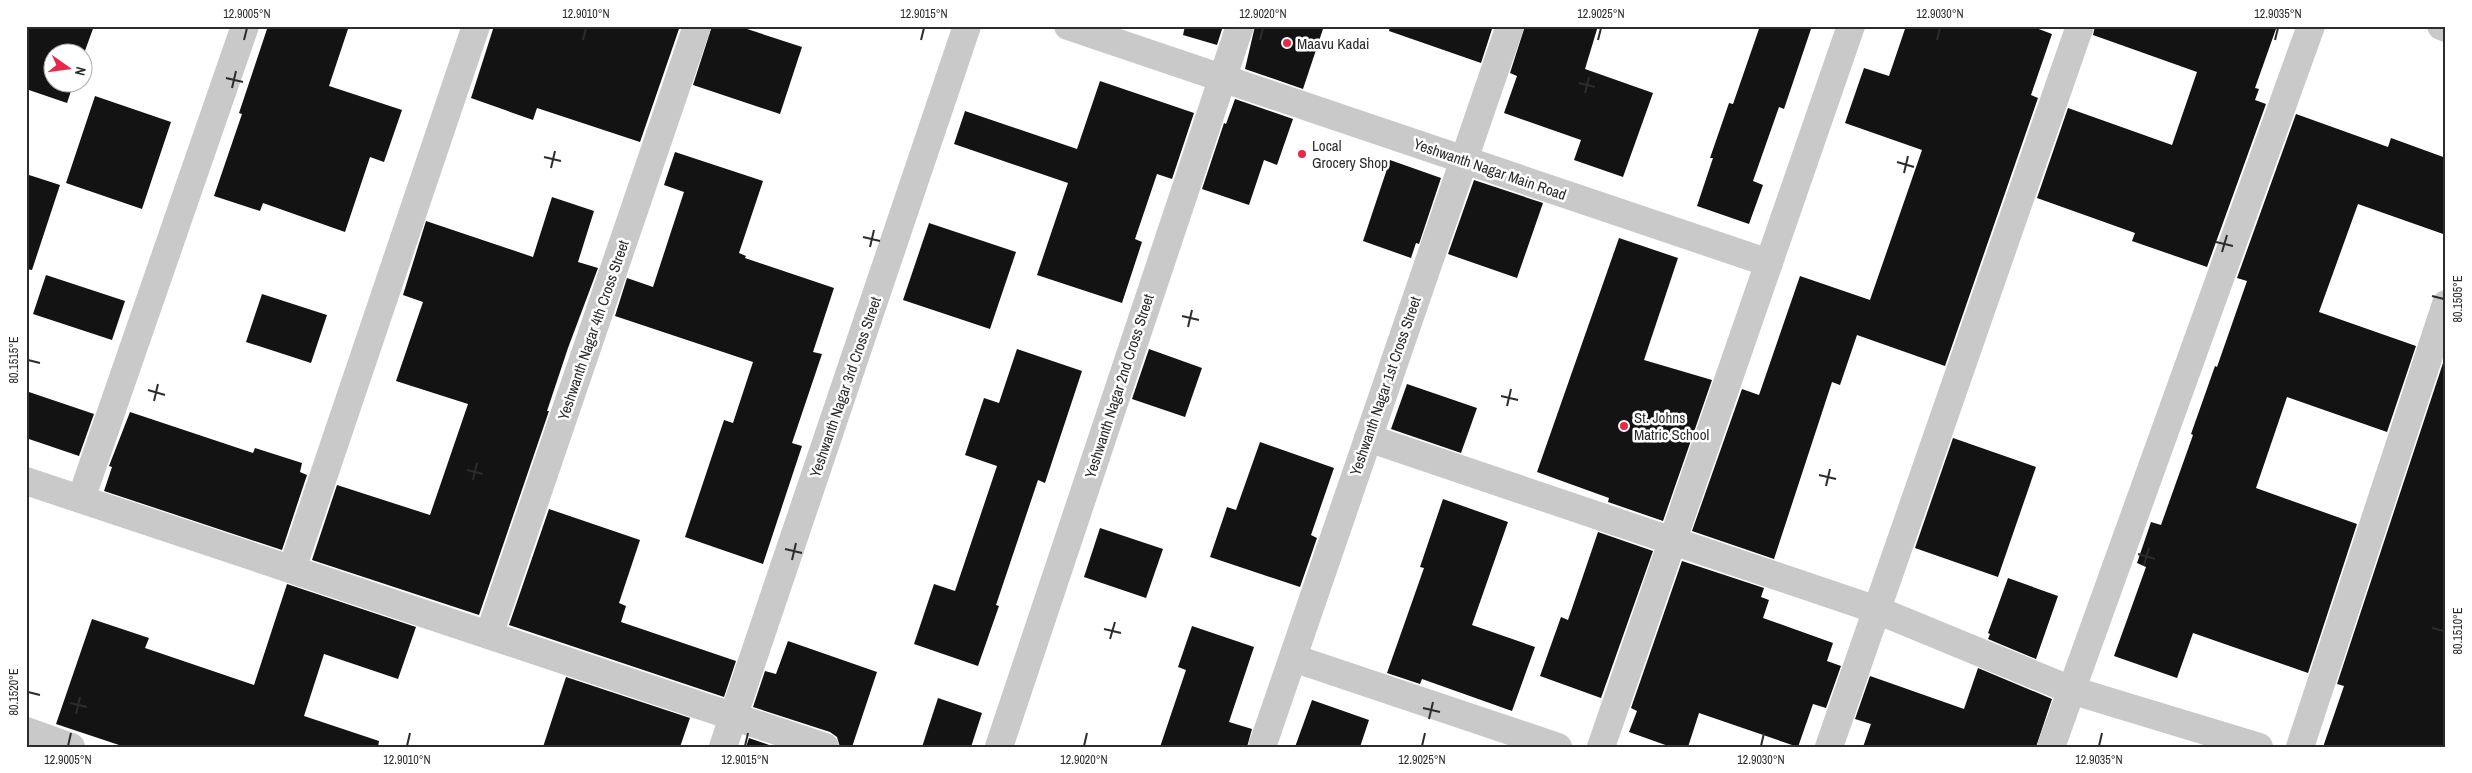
<svg xmlns="http://www.w3.org/2000/svg" width="2472" height="773" font-family="'Archivo Narrow',sans-serif">
<style>
.building{fill:#131313}
.lines{fill:none;stroke-linecap:round;stroke-linejoin:round}
.minor{stroke:#c9c9c9;stroke-width:28}
.ticks{fill:none;stroke:#2c2c2c;stroke-width:2}
.poi-dot{fill:#eb2648;stroke:#fff;stroke-width:2}
.labels{text-anchor:middle;dominant-baseline:central;stroke-width:5;stroke-linejoin:round;paint-order:stroke}
.poi-label{font-size:15px;fill:#2c2c2c;stroke:#fff;text-anchor:start}
.street-label{font-size:15px;fill:#2c2c2c;stroke:#fff}
.neatline{fill:none;stroke:#2c2c2c;stroke-width:2}
.ticks-label{font-size:12px;text-anchor:middle;fill:#2c2c2c}
</style>
<rect width="100%" height="100%" fill="#fff"/>
<g class="building">
<path d="M26 26H94L82 59V52H52V82H74L67 103 26 89Z"/>
<path d="M268 26H349L329 86 402 110 384 162 370 157 345 232 263 203 260 211 214 196 242 114 239 113Z"/>
<path d="M494 26H680L640 142 537 108 533 120 471 98Z"/>
<path d="M712 26H738L802 47 780 114 693 85Z"/>
<path d="M1185 26H1223L1217 45 1183 35Z"/>
<path d="M1255 26H1324L1303 89 1245 69Z"/>
<path d="M1390 26H1493L1481 63 1389 31Z"/>
<path d="M1525 26H1598L1585 69 1653 93 1623 177 1574 160 1581 140 1504 113 1517 76 1510 73Z"/>
<path d="M1760 26H1812L1784 109 1779 107 1753 181 1763 185 1749 224 1697 206 1713 158H1710L1729 103 1733 104Z"/>
<path d="M1906 26H2031L2052 34 2031 95 2038 98 1945 366 1857 335 1840 385 1832 382 1774 559 1692 531 1742 389 1759 395 1800 276 1870 300 1922 150 1845 123 1864 68 1889 76Z"/>
<path d="M2095 26H2277L2255 88 2259 89 2255 100 2266 104 2207 267 2132 241 2135 233 2037 198 2068 108 2172 145 2197 72 2093 35Z"/>
<path d="M1100 81 1194 113 1172 179 1157 174 1135 239 1142 242 1122 303 1037 275 1068 183 954 144 965 111 1077 149Z"/>
<path d="M95 96 171 122 142 209 66 183Z"/>
<path d="M1235 99 1293 119 1277 165 1264 160 1249 205 1202 189 1224 123 1226 124Z"/>
<path d="M2296 114 2388 147 2391 138 2446 158V235L2358 204 2319 312 2416 346 2387 432 2287 397 2256 488 2357 524 2308 673 2193 633 2177 678 2114 656 2146 567 2137 563 2151 522 2161 525 2193 435 2191 434 2215 366 2217 367 2247 281 2237 278Z"/>
<path d="M675 152 763 181 739 253 746 256 745 258 834 288 813 352 822 354 792 443 802 446 763 564 685 537 724 420 733 423 753 362 615 316 627 278 653 287 684 192 664 185Z"/>
<path d="M1390 160 1441 178 1419 244 1416 243 1411 258 1363 241Z"/>
<path d="M26 174 60 185 32 270 26 269Z"/>
<path d="M1474 180 1543 203 1517 278 1448 254Z"/>
<path d="M552 197 594 211 578 262 598 268 568 348 547 411H549L479 615 312 560 337 485 430 515 468 404 396 381 423 302 403 295 426 221 533 257Z"/>
<path d="M929 223 1016 252 990 329 903 300Z"/>
<path d="M1619 238 1678 258 1644 360 1712 380 1663 521 1608 502 1609 498 1537 472Z"/>
<path d="M46 275 125 301 112 340 33 314Z"/>
<path d="M262 294 327 315 311 363 246 342Z"/>
<path d="M1017 349 1082 371 1045 483 1038 480 996 605 999 606 978 666 914 644 934 584 955 591 997 466 965 455 984 398 999 403Z"/>
<path d="M1149 349 1202 368 1185 417 1132 399Z"/>
<path d="M2445 357 2446 747H2323L2344 686 2337 684Z"/>
<path d="M1407 384 1477 408 1461 453 1391 429Z"/>
<path d="M26 391 94 414 79 456 26 438Z"/>
<path d="M130 412 253 453 255 448 302 463 300 472 307 475 282 550 104 491 112 467 109 466Z"/>
<path d="M1953 438 2036 467 1998 577 1915 548Z"/>
<path d="M1260 442 1334 468 1311 535 1317 538 1300 587 1210 557 1227 507 1236 510Z"/>
<path d="M1443 499 1508 522 1472 625 1535 647 1512 711 1422 679 1420 684 1387 673 1424 568 1420 567Z"/>
<path d="M549 509 640 540 619 603 626 606 621 622 736 661 724 697 509 625Z"/>
<path d="M1100 528 1163 549 1146 598 1084 577Z"/>
<path d="M1598 532 1653 551 1601 698 1540 676 1561 617 1568 620Z"/>
<path d="M1682 561 1764 588 1761 597 1769 600 1763 618 1833 643 1827 661 1841 666 1826 708 1813 704 1798 747 1699 713 1688 747H1671L1629 732 1637 711 1631 708Z"/>
<path d="M2008 578 2058 596 2036 659 1988 639 1990 634 1988 633Z"/>
<path d="M287 584 416 627 398 679 324 654 304 716 379 741 378 747H125L56 724 92 619 149 638 145 648 254 685Z"/>
<path d="M1192 626 1254 647 1229 722 1252 729 1247 747H1160L1186 670 1178 667Z"/>
<path d="M788 641 877 672 852 747H840L837 737 830 732 753 707 765 671 776 674Z"/>
<path d="M1978 668 2052 699 2036 747H1863L1871 724 1855 719 1870 676 1964 709Z"/>
<path d="M566 677 690 718 680 747H543Z"/>
<path d="M938 698 982 713 971 747H922Z"/>
<path d="M1312 700 1369 720 1360 747H1295Z"/>
<path d="M749 738 775 747H746Z"/>
</g>
<g class="lines">
<g class="minor">
<path d="M1068 26 1769 263"/>
<path d="M2441 26 2446 28"/>
<path d="M1368 438 1877 610 2071 690 2259 747"/>
<path d="M26 481 825 747"/>
<path d="M81 499 245 26"/>
<path d="M292 569 476 26"/>
<path d="M489 635 697 26"/>
<path d="M1293 658 1558 747"/>
<path d="M26 731 71 747"/>
<path d="M723 747 967 26"/>
<path d="M999 747 1240 26"/>
<path d="M1262 747 1510 26"/>
<path d="M1601 747 1851 26"/>
<path d="M1829 747 2080 26"/>
<path d="M2051 747 2311 26"/>
<path d="M2300 747 2446 304"/>
</g>
</g>
<path class="ticks" d="M244 40 247 28M583 40 586 28M921 40 924 28M1260 40 1263 28M1598 40 1601 28M1937 40 1940 28M2275 40 2278 28M226 78 243 82M1579 83 1595 87M232 88 236 71M1585 93 1589 77M544 157 561 161M1897 162 1914 167M551 168 555 151M1904 173 1908 156M863 237 880 241M2216 242 2233 246M870 247 874 230M2222 252 2227 235M2432 296 2444 299M1182 316 1199 320M1188 327 1192 310M28 360 40 363M148 390 165 395M1501 396 1518 400M154 401 158 384M1507 406 1511 389M467 470 483 474M1819 475 1836 479M473 480 477 463M1826 486 1830 469M785 549 802 553M2138 554 2155 559M792 560 796 543M2144 565 2149 548M2432 628 2444 631M1104 629 1121 633M1110 639 1115 622M28 692 40 695M70 703 87 707M1423 708 1440 712M76 714 80 697M1429 719 1433 702M68 746 71 733M407 746 410 733M745 746 748 733M1084 746 1087 733M1422 746 1425 733M1761 746 1764 733M2099 746 2102 733"/>
<g class="poi-dot">
<circle cx="1287" cy="43" r="5"/>
<circle cx="1302" cy="154" r="5"/>
<circle cx="1624" cy="426" r="5"/>
</g>
<g class="labels">
<g class="poi-label">
<text x="1297" y="43">Maavu Kadai</text>
<text x="1312" y="145">Local<tspan x="1312" dy="17">Grocery Shop</tspan></text>
<text x="1634" y="417">St. Johns<tspan x="1634" dy="17">Matric School</tspan></text>
</g>
<g class="street-label">
<text transform="translate(1490 169) rotate(19)">Yeshwanth Nagar Main Road</text>
<text transform="translate(593 330) rotate(-71)">Yeshwanth Nagar 4th Cross Street</text>
<text transform="translate(1119 386) rotate(-72)">Yeshwanth Nagar 2nd Cross Street</text>
<text transform="translate(1385 386) rotate(-71)">Yeshwanth Nagar 1st Cross Street</text>
<text transform="translate(845 387) rotate(-71)">Yeshwanth Nagar 3rd Cross Street</text>
</g>
</g>
<rect width="2472" height="773" fill="none" stroke="#ffffff" stroke-width="55"/>
<g transform="translate(68 68) rotate(104)"><circle r="24" fill="#ffffff" stroke="#ababab"/>
<path d="M0-4L9 19L0 12L-9 19Z" fill="#eb2648"/>
<text y="-8" font-size="14" font-weight="bold" text-anchor="middle" fill="#2c2c2c">N</text>
</g>
<rect x="28" y="28" width="2416" height="718" class="neatline"/>
<g class="ticks-label">
<text x="247" y="18">12.9005°N</text>
<text x="586" y="18">12.9010°N</text>
<text x="924" y="18">12.9015°N</text>
<text x="1263" y="18">12.9020°N</text>
<text x="1601" y="18">12.9025°N</text>
<text x="1940" y="18">12.9030°N</text>
<text x="2278" y="18">12.9035°N</text>
<text transform="translate(2458 299) rotate(-90)" y="4">80.1505°E</text>
<text transform="translate(14 360) rotate(-90)" y="4">80.1515°E</text>
<text transform="translate(2458 631) rotate(-90)" y="4">80.1510°E</text>
<text transform="translate(14 692) rotate(-90)" y="4">80.1520°E</text>
<text x="68" y="764">12.9005°N</text>
<text x="407" y="764">12.9010°N</text>
<text x="745" y="764">12.9015°N</text>
<text x="1084" y="764">12.9020°N</text>
<text x="1422" y="764">12.9025°N</text>
<text x="1761" y="764">12.9030°N</text>
<text x="2099" y="764">12.9035°N</text>
</g>
</svg>
